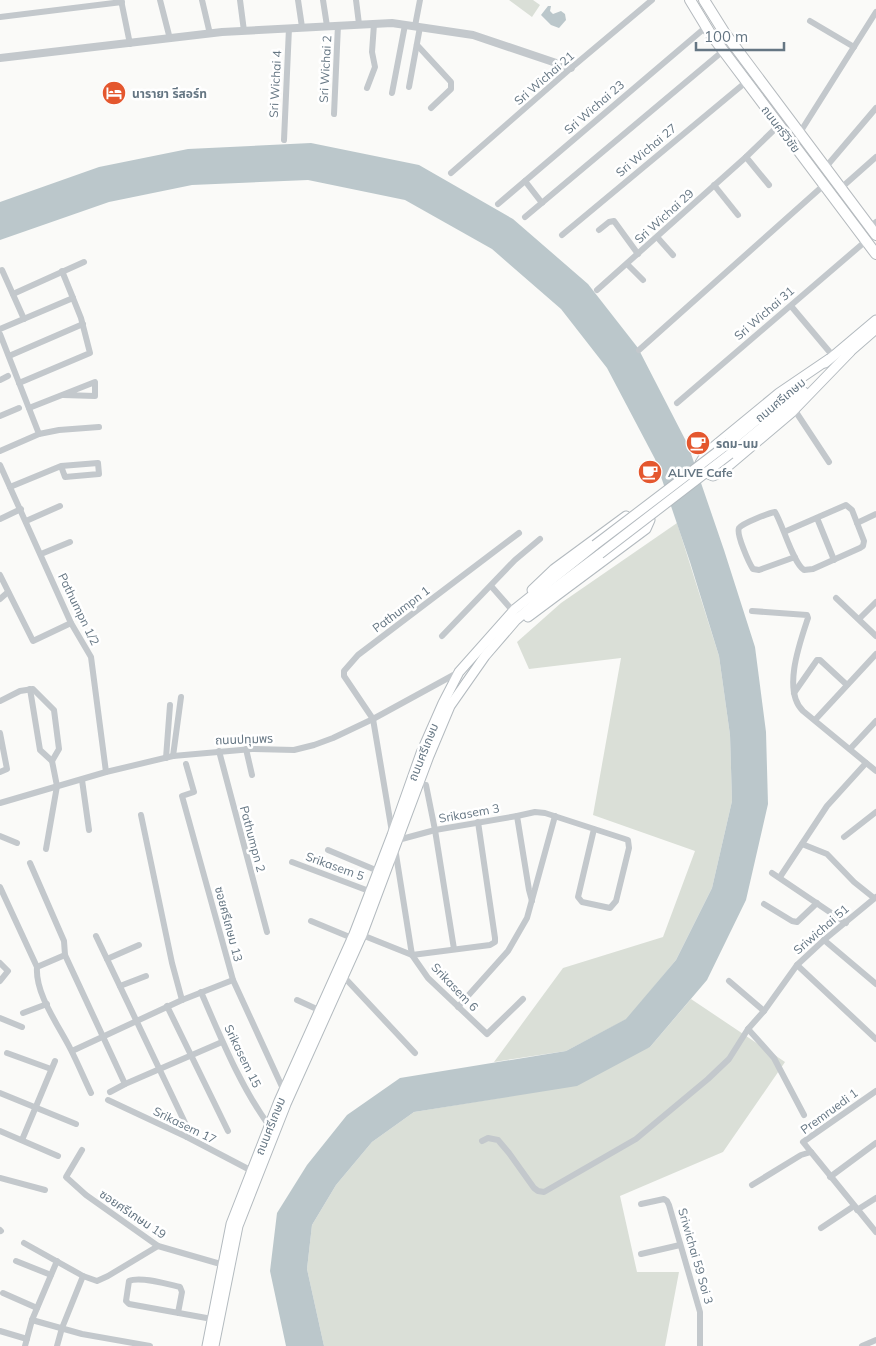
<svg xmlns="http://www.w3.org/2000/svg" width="876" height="1346" font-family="Mulish,'Noto Sans Thai',sans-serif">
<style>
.green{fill:#dadfd7}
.water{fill:#bbc7cb}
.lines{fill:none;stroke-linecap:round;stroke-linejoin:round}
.secondary-casing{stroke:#b3babf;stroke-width:11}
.primary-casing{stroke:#b5babe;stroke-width:12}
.minor{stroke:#c3c8cc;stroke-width:6}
.tertiary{stroke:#c3c8cc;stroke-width:8}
.secondary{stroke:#fff;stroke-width:9}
.primary{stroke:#fff;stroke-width:10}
.secondary-bridge-casing{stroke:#b3babf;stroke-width:11;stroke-linecap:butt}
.secondary-bridge{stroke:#fff;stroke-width:9}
.labels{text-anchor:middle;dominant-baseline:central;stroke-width:5;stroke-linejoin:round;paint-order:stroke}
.street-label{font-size:12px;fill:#657683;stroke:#fff}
.poi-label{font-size:12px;font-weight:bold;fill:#657683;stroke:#fff;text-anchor:start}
</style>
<rect width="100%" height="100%" fill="#fafaf8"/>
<g class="green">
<path d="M509 0H533L540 5 532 17Z"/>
<path d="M677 523 719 656 730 735 732 801 712 888 676 960 627 1019 566 1051 494 1062 563 968 663 937 695 851 593 815 621 658 529 669 517 642 561 603Z"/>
<path d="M691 999 785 1062 723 1152 620 1196 637 1272H679L665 1346H324L307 1269 312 1225 336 1185 372 1142 414 1112 499 1098 650 1047Z"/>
</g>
<g class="water">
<path d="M548 6H551L550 11 553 14 561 11 565 14 566 20 559 28 551 25 541 15Z"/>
<path d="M311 143 419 165 513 219 588 284 638 348 688 445 724 550 755 647 766 732 768 804 746 900 707 980 650 1047 577 1086 414 1112 372 1142 336 1185 312 1225 307 1269 324 1346H286L270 1271 277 1213 307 1165 347 1115 400 1078 566 1051 626 1019 676 960 712 888 732 801 730 735 719 656 690 562 655 459 607 368 561 309 492 249 405 200 308 180 192 185 109 202 0 240V202L99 167 188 149Z"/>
</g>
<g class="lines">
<g class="secondary-casing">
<g id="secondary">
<path d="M846 355 876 329"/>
<path d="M829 359 779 393 706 453 700 463 706 473 713 476 720 473 791 413 850 352"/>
<path d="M825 363 876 320"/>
<path d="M729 443 783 398"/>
<path d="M730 454 804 392"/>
<path d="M532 590 554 569 626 516"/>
<path d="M528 617 646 529 650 520 646 512"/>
<path d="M207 1346 231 1224 279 1101 354 934 392 835 421 753 443 703 459 672 515 609 595 545"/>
<path d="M214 1346 238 1226 286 1104 362 935 429 756 450 706 485 656 516 620 544 596 600 554"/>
</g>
</g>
<g class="primary-casing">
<g id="primary">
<path d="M690 0 710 33 876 254"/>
<path d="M704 0 724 32 876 235"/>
</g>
</g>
<g class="minor">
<path d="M121 0 130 44"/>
<path d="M160 0 170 39"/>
<path d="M202 0 210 34"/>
<path d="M240 0 244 31"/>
<path d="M298 0 302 27"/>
<path d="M323 0 327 26"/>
<path d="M356 0 359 24"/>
<path d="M0 17 122 2"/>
<path d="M810 21 854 47"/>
<path d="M415 26 420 0"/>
<path d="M417 45 451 82V89L431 108"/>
<path d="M409 87 420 27"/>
<path d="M367 88 375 67 372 52 374 24"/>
<path d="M392 93 405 25"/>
<path d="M334 114 338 25"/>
<path d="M799 134 876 12"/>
<path d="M284 140 289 28"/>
<path d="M746 157 769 185"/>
<path d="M825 168 876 108"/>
<path d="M451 173 571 68 652 0"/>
<path d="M525 181 542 203"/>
<path d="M714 185 738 215"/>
<path d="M841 188 876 157"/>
<path d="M498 204 706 27"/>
<path d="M525 217 723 51"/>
<path d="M870 227 876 222"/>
<path d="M599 230 609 222 614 221 638 254"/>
<path d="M562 235 746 82"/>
<path d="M657 237 673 255"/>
<path d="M627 264 643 280"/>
<path d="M2 270 24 319"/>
<path d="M62 271 73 298"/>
<path d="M597 290 746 157 778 126"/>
<path d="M13 294 84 262"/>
<path d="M791 306 833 356"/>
<path d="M0 329 73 298 81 318 90 353 19 383"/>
<path d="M0 334 39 434"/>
<path d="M639 350 824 185"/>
<path d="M9 356 83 324"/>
<path d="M0 380 8 376"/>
<path d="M677 403 867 240"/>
<path d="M29 408 95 382V396L63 395"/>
<path d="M794 409 829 462"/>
<path d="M0 416 19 408"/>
<path d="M0 451 39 434 59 430 99 427"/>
<path d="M0 465 71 623 91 657 106 772"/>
<path d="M10 487 61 466 98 463 99 474 65 477 61 466"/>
<path d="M817 518 834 560"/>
<path d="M0 519 21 509"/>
<path d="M26 521 60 506"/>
<path d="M857 523 876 514"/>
<path d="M784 532 846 505 852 510 864 541 863 546 860 548 813 569 804 570C793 563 783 525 775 512 769 513 743 523 739 528 736 534 749 563 753 569L759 570 795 557"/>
<path d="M41 554 70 542"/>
<path d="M0 575 33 641 71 623"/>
<path d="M491 586 513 611"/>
<path d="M836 598 876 636"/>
<path d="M0 599 8 592"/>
<path d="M752 611 807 615 808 618C800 642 782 691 803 711L876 771"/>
<path d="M859 619 876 602"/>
<path d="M442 636 515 560 540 539"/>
<path d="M30 689 40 750 52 761 57 786 46 849"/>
<path d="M794 693 817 660H820L847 685"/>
<path d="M0 701 20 691 33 689 54 710 59 749 52 761"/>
<path d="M815 720 876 654"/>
<path d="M0 733 7 769 0 772"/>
<path d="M246 749 252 775"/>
<path d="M850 749 876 721"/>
<path d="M219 751 267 932"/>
<path d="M173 756 181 697"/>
<path d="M166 758 170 705"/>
<path d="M186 764 194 792 182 796 233 980 284 1091"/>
<path d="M82 780 89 830"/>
<path d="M426 785 435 830 454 949"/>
<path d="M0 803 106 772 173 756 252 749 294 750 314 745 333 738 373 719 459 672"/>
<path d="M141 815 172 963 182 1000"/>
<path d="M517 816 535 812 545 813 625 839 628 840 629 848 616 901 610 908 582 902 578 897 594 829"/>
<path d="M392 832 373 719 344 676V671L358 655 519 533"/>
<path d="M0 836 17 843"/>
<path d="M844 837 876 812"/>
<path d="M398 840 435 830 517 816 529 890 532 901"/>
<path d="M802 844 827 854 854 882 874 898"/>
<path d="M395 848 412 955 490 945 495 942V938L478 822"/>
<path d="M328 850 378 871"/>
<path d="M292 862 369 891"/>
<path d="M30 863 64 941 65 955 125 1084"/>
<path d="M772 873 846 923"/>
<path d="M780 877 827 806 866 763"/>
<path d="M0 887 37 967C35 994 59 1026 71 1050 78 1064 84 1078 91 1093"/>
<path d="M764 904 792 921 797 922 817 903"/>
<path d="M311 921 352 938"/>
<path d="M362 935 412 955 428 978 487 1034 523 999"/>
<path d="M96 936 187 1127V1137"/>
<path d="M824 940 876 984"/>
<path d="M107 959 139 945"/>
<path d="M0 963 8 971 0 981"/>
<path d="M797 965 876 1039"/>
<path d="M37 967 65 955"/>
<path d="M344 977 415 1053"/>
<path d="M729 981 764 1011"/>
<path d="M120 986 146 976"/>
<path d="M201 992C221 1038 240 1086 270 1127"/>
<path d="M297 1000 321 1011"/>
<path d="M167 1006 228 1131"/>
<path d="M458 1007 508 951 527 918 555 816"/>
<path d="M23 1013 47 1004"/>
<path d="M0 1018 22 1027"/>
<path d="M748 1029 774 1058 804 1115"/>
<path d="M72 1051 182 1000 233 980"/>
<path d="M7 1053 51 1069"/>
<path d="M110 1092 125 1084 222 1042"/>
<path d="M0 1093 76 1124"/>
<path d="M108 1100 187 1137 252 1171"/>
<path d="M0 1131 58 1156"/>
<path d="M22 1140 55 1061"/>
<path d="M482 1141 488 1138 498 1140 509 1153 534 1188 538 1191 544 1192 636 1139 708 1079 729 1059 748 1029 764 1011 797 965 824 940 876 897"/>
<path d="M82 1150 66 1177 86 1195 158 1246 224 1265"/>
<path d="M811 1152 803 1142 876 1091"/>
<path d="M830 1177 876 1143"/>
<path d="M0 1178 45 1190"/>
<path d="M752 1185 801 1155 811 1152 876 1232"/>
<path d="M641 1204 664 1199 667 1201 669 1205 700 1312V1346"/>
<path d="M857 1210 876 1198"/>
<path d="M821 1228 854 1206"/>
<path d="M0 1230 1 1231"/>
<path d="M24 1243 83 1276 97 1281 108 1276 158 1246"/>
<path d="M641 1254 680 1245"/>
<path d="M16 1261 51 1275"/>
<path d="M3 1293 37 1308"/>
<path d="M178 1313 182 1292 180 1287C167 1284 140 1276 129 1281L126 1301 129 1304 212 1319"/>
<path d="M32 1320 82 1334 150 1346"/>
<path d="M0 1331 27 1339"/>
<path d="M25 1346 32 1320 57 1261"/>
<path d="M57 1346 62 1328 83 1276"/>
<path d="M862 1346 876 1340"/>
</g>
<path class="tertiary" d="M0 58 222 32 392 23 473 35 571 68"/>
<use href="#secondary" class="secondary"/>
<use href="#primary" class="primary"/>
<g class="secondary-bridge-casing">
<g id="secondary-bridge">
<path d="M595 545 729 443"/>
<path d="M600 554 730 454"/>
</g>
</g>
<use href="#secondary-bridge" class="secondary-bridge"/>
</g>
<defs>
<g id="hotel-disc" transform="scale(1.25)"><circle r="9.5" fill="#e4572e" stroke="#fff"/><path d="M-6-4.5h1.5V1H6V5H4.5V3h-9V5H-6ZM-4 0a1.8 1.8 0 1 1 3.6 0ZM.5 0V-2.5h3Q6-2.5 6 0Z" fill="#fff"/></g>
<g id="cafe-disc" transform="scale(1.25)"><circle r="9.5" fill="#e4572e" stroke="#fff"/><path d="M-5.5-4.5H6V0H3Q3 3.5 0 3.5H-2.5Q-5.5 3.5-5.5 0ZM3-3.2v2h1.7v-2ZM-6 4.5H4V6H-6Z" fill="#fff"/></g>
</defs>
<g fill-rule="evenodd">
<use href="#hotel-disc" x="114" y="93"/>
<use href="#cafe-disc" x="698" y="443"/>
<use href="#cafe-disc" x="650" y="472"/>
</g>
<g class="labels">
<g class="street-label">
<text transform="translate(325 69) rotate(-87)">Sri Wichai 2</text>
<text transform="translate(544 78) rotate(-41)">Sri Wichai 21</text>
<text transform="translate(275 84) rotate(-87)">Sri Wichai 4</text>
<text transform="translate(594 107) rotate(-41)">Sri Wichai 23</text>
<text transform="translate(781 129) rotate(53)">ถนนศรีวิชัย</text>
<text transform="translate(646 150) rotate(-40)">Sri Wichai 27</text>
<text transform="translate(664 216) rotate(-42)">Sri Wichai 29</text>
<text transform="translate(764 313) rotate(-41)">Sri Wichai 31</text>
<text transform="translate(780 400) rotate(-40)">ถนนศรีเกษม</text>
<text transform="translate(79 609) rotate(64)">Pathumpn 1/2</text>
<text transform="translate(401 609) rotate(-37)">Pathumpn 1</text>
<text transform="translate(244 739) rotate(-2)">ถนนปทุมพร</text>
<text transform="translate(423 752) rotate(-68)">ถนนศรีเกษม</text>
<text transform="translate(469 813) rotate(-10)">Srikasem 3</text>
<text transform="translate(253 839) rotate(75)">Pathumpn 2</text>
<text transform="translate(335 866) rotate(20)">Srikasem 5</text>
<text transform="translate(229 924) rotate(75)">ซอยศรีเกษม 13</text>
<text transform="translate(821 929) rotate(-41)">Sriwichai 51</text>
<text transform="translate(455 987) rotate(46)">Srikasem 6</text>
<text transform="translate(243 1056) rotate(64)">Srikasem 15</text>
<text transform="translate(829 1111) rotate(-36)">Premruedi 1</text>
<text transform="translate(185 1125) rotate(26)">Srikasem 17</text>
<text transform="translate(270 1126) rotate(-68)">ถนนศรีเกษม</text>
<text transform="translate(133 1214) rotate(34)">ซอยศรีเกษม 19</text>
<text transform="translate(696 1256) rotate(74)">Sriwichai 59 Soi 3</text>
</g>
<g class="poi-label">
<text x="132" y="93">นารายา รีสอร์ท</text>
<text x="716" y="443">รดม-นม</text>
<text x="668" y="472">ALIVE Cafe</text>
</g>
</g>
<path d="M696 42v8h88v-8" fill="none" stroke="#657683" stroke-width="2.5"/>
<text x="704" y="42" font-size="15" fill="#657683" stroke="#ffffff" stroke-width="4" paint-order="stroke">100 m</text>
</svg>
